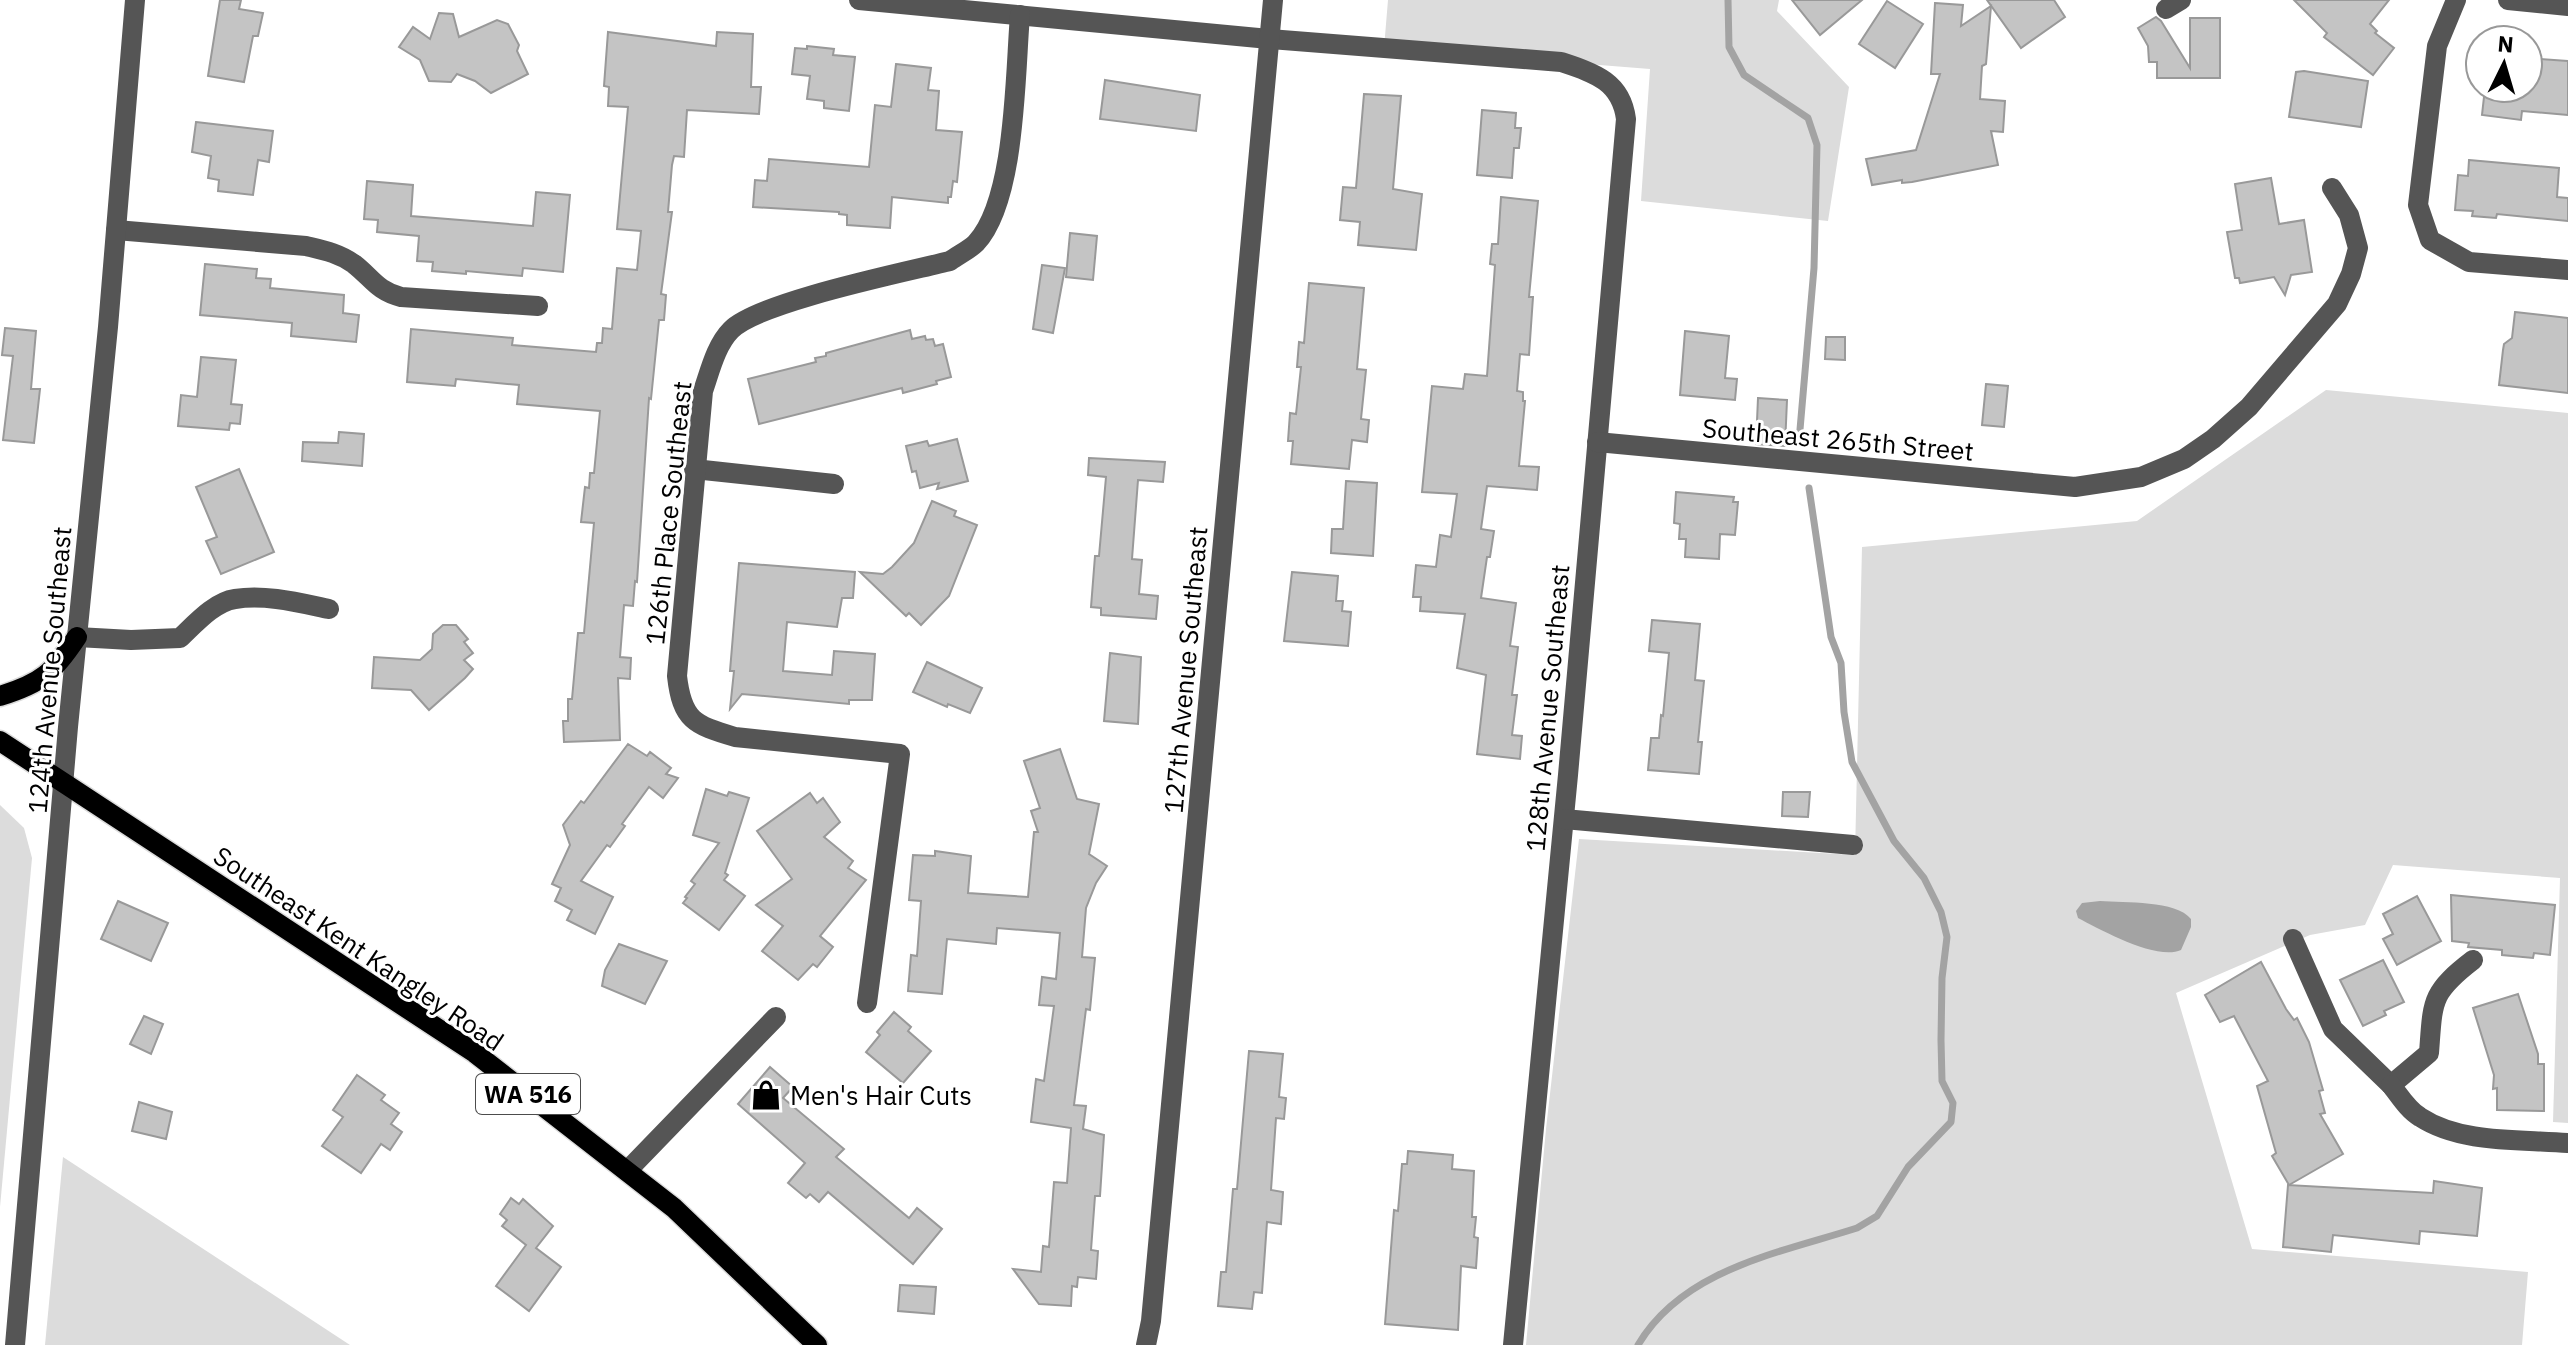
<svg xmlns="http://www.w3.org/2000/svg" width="2568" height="1345" font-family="'IBM Plex Sans',sans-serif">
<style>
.green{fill:#dcdcdc}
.water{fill:#a3a3a3}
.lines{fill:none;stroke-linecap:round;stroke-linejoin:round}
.stream{stroke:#a3a3a3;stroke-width:7}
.building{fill:#c4c4c4;stroke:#999;stroke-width:2}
.major-casing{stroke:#dbdbdb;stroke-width:23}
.minor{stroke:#555;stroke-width:20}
.major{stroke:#000;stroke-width:20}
.labels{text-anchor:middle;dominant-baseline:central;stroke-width:6;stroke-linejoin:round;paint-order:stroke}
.shield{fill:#fff;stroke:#4c4c4c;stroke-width:2}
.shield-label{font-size:24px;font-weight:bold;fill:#000}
.street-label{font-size:26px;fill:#000;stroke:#fff}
.poi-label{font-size:26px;fill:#000;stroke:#fff;text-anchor:start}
</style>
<rect width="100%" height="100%" fill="#fff"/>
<g class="green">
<path d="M1388 0H1779L1777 11 1849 87 1828 221 1641 201 1650 69 1384 48Z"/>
<path d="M2326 390 2568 413V1123L2553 1122 2560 878 2393 865 2365 925 2310 935 2176 993 2252 1249 2528 1272 2522 1345H1526L1546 1129 1579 839 1855 855 1862 547 2137 521Z"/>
<path d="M0 805 24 828 32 858 0 1207Z"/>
<path d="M63 1157 350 1345H45Z"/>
</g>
<path class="water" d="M2100 901C2125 903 2176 900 2191 919V927L2181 950C2157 961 2101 930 2078 918L2076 911 2082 903Z"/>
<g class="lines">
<g class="stream">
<path d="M1728 0 1729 47 1744 75 1808 118 1817 145 1814 268 1799 441"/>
<path d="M1638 1345C1683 1269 1779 1253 1857 1228L1877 1216 1908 1167 1951 1122 1953 1103 1942 1081 1941 1040 1942 978 1947 937 1941 912 1924 878 1894 841 1852 762 1844 712 1841 663 1831 637 1809 488"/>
</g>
</g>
<g class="building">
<path d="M220 0H241L239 9 263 13 258 36H253L244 82 208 76Z"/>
<path d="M1792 0H1862L1820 35Z"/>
<path d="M1987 0H2054L2065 17 2021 48Z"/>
<path d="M2294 0H2389L2370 24 2377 31 2375 33 2394 48 2373 75 2324 37 2327 33Z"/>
<path d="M1887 1 1923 24 1895 68 1859 44Z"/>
<path d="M1935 3 1963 5 1961 26 1991 6 1986 64 1982 66 1980 99 2005 101 2003 132 1991 131 1998 165 1912 182 1902 183V180L1872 185 1866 159 1916 150 1940 74H1931Z"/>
<path d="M439 13 453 14 459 37 497 20 508 24 519 45 517 51 528 74 491 93 475 81 457 74 451 82 429 81 420 60 399 47 413 27 430 39Z"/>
<path d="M2156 17 2161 21 2190 68V18H2220V78H2157V62H2149L2148 46 2138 28Z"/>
<path d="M608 32 716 46 717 32 753 34 751 87H761L759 114 687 110 684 157 674 156 672 165 668 212H672L661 294 666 295 664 320H659L651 399 649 398 637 582 635 581 633 606 624 605 620 657 631 658 630 679 618 678 620 740 564 742 563 721H568V699H572L578 633H584L594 523 581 522 585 487 589 488 590 473H594L600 411 517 404 519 385 456 379 455 386 407 382 411 329 513 338 512 345 596 352 597 343H602L603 328 612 329 617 268 637 270 641 231 617 229 628 107 608 106 609 87 604 86Z"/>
<path d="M807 46 834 49 833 55 855 57 849 111 824 108V101L807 99 810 76 792 74 795 48 807 49Z"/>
<path d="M2528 58 2568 61V115L2522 111 2521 120 2482 115 2485 88H2528Z"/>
<path d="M896 64 931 68 928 90 939 91 936 130 962 132 957 182 953 181 951 197H948V203L892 197 890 228 847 225V215L839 214V212L753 207 755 180 767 181 769 159 869 167 875 105 891 107Z"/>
<path d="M2304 71 2368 81 2361 127 2289 117 2296 72Z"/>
<path d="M1105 80 1200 95 1196 131 1100 119Z"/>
<path d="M1364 94 1401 96 1393 189 1422 194 1416 250 1358 245 1360 222 1340 220 1343 187 1356 188Z"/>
<path d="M1482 110 1516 113 1515 128H1521L1519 148H1514L1512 178 1477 175Z"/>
<path d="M196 122 273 131 269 162 258 160 253 195 218 191 219 180 208 178 211 156 192 152Z"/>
<path d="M2469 160 2559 168 2557 197 2568 198V221L2497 214 2496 218 2472 216 2473 211 2455 210 2458 175 2468 176Z"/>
<path d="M2271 178 2279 224 2304 220 2312 272 2291 275 2285 295 2274 277 2240 283 2239 278H2235L2227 232 2242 230 2235 184Z"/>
<path d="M367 181 413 185 411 216 533 226 536 192 570 195 563 272 523 268 522 276 466 271V274L432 271 433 262 417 261 419 236 377 232 378 220 364 219Z"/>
<path d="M1501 197 1538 201 1529 297H1533L1529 355 1520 354 1517 391 1523 392V401H1525L1519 466 1539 467 1537 490 1487 486 1481 529 1494 531 1490 557H1487L1481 598 1516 603 1510 646 1518 647 1512 695H1517L1512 735 1522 736 1520 759 1477 754 1486 675 1457 668 1465 614 1420 611 1421 597H1413L1416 565 1436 567 1440 535 1451 537 1457 494 1422 492 1432 386 1463 389 1465 374 1487 376 1495 265 1490 264 1492 244H1498Z"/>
<path d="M1070 233 1097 236 1093 280 1066 277Z"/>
<path d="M205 264 257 269 256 278 271 279 270 288 344 295 343 313 359 315 356 342 291 336 292 323 200 315Z"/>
<path d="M1042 265 1065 268 1053 333 1033 329Z"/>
<path d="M1309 283 1364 288 1357 369 1366 370 1361 419 1369 420 1367 442 1352 440 1349 469 1291 464 1293 441H1288L1290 413 1296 414 1301 367H1297L1299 342 1304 343Z"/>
<path d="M2515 312 2568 318V393L2499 385 2503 350 2504 344 2512 338Z"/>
<path d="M5 328 36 331 31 389H40L34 443 3 440 13 356 2 355Z"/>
<path d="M910 330 912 339 925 336 926 340 933 339 935 346 943 344 951 377 936 381 937 384 903 393 902 388 759 424 748 379 816 362 815 358 826 356V353Z"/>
<path d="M1685 331 1729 336 1725 378 1737 379 1735 400 1680 395Z"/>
<path d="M1826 337H1845V360L1825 359Z"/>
<path d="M201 357 236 360 231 404 242 405 240 424 230 423 229 430 178 426 181 395 197 397Z"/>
<path d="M1986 384 2008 386 2004 427 1982 425Z"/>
<path d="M1758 398 1787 400 1785 446 1756 444Z"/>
<path d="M339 432 364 434 362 466 302 461 303 442 338 443Z"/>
<path d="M957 439 968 481 937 489 939 483 920 488 916 471 912 472 906 446 927 441 929 446Z"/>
<path d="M1089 458 1165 462 1163 482 1138 480 1132 559 1142 560 1139 594 1158 596 1156 619 1101 615V608L1091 607 1095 556H1099L1106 477 1088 475Z"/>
<path d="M239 469 274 552 221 574 206 541 217 537 196 487Z"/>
<path d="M1346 481 1377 483 1373 556 1331 553 1332 529H1343Z"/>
<path d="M1676 492 1734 497 1733 502H1738L1735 535 1720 534 1719 559 1685 557 1686 539H1679L1680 524 1674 523Z"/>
<path d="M932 501 956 511 954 516 977 525 949 596 921 625 909 613 906 616 860 572 883 574 892 567 914 543Z"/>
<path d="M739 563 855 572 853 598H842L837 627 787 622 783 671 832 675 834 651 875 654 872 700H849V704L742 694 730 709 734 671H730Z"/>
<path d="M1292 572 1338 576 1336 601H1343L1342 611 1351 612 1348 646 1284 641Z"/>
<path d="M1652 620 1700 624 1695 680 1704 681 1698 742H1702L1699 774 1648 770 1651 738H1659L1661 715 1663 716 1669 653 1649 651Z"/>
<path d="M443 625H456L468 639 464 642 473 653 464 660 473 669 465 678 429 710 411 690 372 688 374 657 420 660 432 649 433 634Z"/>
<path d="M1110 653 1141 657 1138 724 1104 721Z"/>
<path d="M927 662 982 688 970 713 948 704 947 707 913 692Z"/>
<path d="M628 744 647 756 650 752 671 768 666 774 678 778 663 798 649 787 622 824 625 826 610 847 607 845 581 881 613 897 595 934 567 920 572 910 555 901 561 888 552 884 570 845 563 825 581 801 584 803Z"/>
<path d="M1060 749 1077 799 1099 804 1089 854 1107 866 1096 883 1086 908 1082 957 1095 958 1090 1010 1086 1009 1074 1105 1086 1106 1083 1129 1104 1135 1100 1196H1095L1091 1250 1098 1251 1096 1279 1078 1277 1077 1287 1072 1286 1071 1306 1039 1304 1013 1269 1041 1272 1043 1246 1049 1247 1054 1182 1067 1183 1071 1128 1031 1122 1036 1079 1044 1081 1054 1006 1039 1005 1042 977 1056 979 1060 933 997 928 996 944 947 939 942 994 908 991 911 955 917 956 921 901 909 900 913 855 935 856V851L971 856 968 893 1028 897 1034 832H1038L1031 811 1040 808 1024 761Z"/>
<path d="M706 789 727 796 729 792 749 798 725 873 728 875 724 880 745 896 719 930 683 903 687 898 685 897 695 884 691 881 719 843 693 835Z"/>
<path d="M1783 792H1810L1808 817 1782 816Z"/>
<path d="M810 793 817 803 823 798 840 822 824 837 853 861 848 868 866 880 820 936 833 947 817 967 813 964 798 980 762 951 783 926 756 905 792 879 757 831Z"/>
<path d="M2451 895 2555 905 2550 955 2534 953 2533 958 2502 955V950L2468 947 2469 943 2452 941Z"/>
<path d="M2417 896 2441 941 2397 965 2383 939 2393 934 2383 914Z"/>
<path d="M118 901 168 923 151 961 101 939Z"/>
<path d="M619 944 667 961 645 1004 602 986 605 970Z"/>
<path d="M2383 960 2404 1002 2384 1011 2386 1015 2363 1026 2340 980Z"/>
<path d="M2261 962 2286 1009 2294 1020 2297 1018 2309 1042 2323 1090 2319 1091 2325 1113 2320 1114 2343 1154 2289 1185 2272 1156 2276 1153 2257 1086 2268 1081 2234 1016 2220 1022 2205 995Z"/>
<path d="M2518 994 2538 1054V1064H2544V1111L2497 1110V1088L2493 1089 2494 1075 2473 1008Z"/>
<path d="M894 1012 911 1027 908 1031 931 1051 903 1083 866 1052 880 1035 877 1032Z"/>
<path d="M144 1016 163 1024 151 1054 130 1044Z"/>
<path d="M1249 1051 1283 1054 1279 1097 1286 1098 1284 1119 1276 1118 1271 1190 1283 1192 1281 1224 1267 1222 1262 1293 1254 1292 1252 1309 1218 1306 1221 1272H1226L1233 1189H1237Z"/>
<path d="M770 1067 793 1087 783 1098 844 1149 836 1157 909 1218 917 1208 942 1229 913 1264 828 1192 819 1202 810 1194 806 1198 788 1183 805 1163 738 1104Z"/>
<path d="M357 1075 385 1095 381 1100 399 1113 391 1124 402 1132 390 1150 381 1144 361 1173 322 1146 343 1117 333 1110Z"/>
<path d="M139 1102 172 1112 166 1139 132 1131Z"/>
<path d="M1408 1151 1453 1155 1452 1169 1474 1171 1472 1217H1476L1474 1237 1478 1238 1476 1268 1461 1266 1458 1330 1385 1324 1394 1210 1398 1211 1402 1164H1407Z"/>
<path d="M2434 1181 2482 1188 2477 1236 2420 1231 2419 1244 2333 1235 2331 1252 2283 1247 2288 1185 2433 1193Z"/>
<path d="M511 1198 519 1204 523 1199 553 1226 536 1248 561 1267 529 1311 496 1286 526 1245 502 1226 507 1220 500 1214Z"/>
<path d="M900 1285 936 1287 934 1314 898 1311Z"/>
</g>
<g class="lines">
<g class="major-casing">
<g id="major">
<path d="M0 696C42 683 53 673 77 637"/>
<path d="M0 741 475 1053 674 1208 817 1345"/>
</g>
</g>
<g class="minor">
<path d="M859 0 1269 39 1561 62C1594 73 1621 81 1626 119L1568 775 1513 1345"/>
<path d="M2456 0 2437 46 2418 205 2430 240 2469 262 2568 270"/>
<path d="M2508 0 2568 6"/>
<path d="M2166 9 2181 0"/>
<path d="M116 230 306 246C323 250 339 253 354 264 372 278 377 291 401 297L538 306"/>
<path d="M1597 442 2075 487 2141 477 2184 459 2213 439 2249 407 2337 304 2351 274 2358 248 2349 215 2332 188"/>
<path d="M694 469 834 484"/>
<path d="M77 637 131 640 180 638C195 624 214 602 235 599 266 594 300 603 329 609"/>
<path d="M1564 819 1853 845"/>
<path d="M2293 939 2333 1029 2391 1085 2429 1053C2433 1001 2430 993 2473 960"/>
<path d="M867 1003 900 754 735 737C694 725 682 720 677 676L703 391C710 371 716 345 731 330 758 302 906 272 950 261 958 255 969 250 976 243 1016 200 1015 74 1020 15"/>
<path d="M2391 1085C2399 1095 2408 1110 2420 1117 2461 1144 2521 1139 2568 1143"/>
<path d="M627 1171 776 1017"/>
<path d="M15 1345 68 727 108 327 135 0"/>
<path d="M1146 1345 1151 1321 1273 0"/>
</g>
<use href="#major" class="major"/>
</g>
<defs>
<g id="shop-bare" transform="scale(2.4)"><path d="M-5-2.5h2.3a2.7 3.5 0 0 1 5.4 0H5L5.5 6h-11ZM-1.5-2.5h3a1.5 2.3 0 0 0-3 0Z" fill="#000" stroke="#fff" stroke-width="2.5" paint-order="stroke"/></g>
</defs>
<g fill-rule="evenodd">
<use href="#shop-bare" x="766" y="1095"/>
</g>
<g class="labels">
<rect class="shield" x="476" y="1074" width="104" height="40" rx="6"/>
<g class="shield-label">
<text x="528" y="1094">WA 516</text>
</g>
<g class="street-label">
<text transform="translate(1838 439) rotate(5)">Southeast 265th Street</text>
<text transform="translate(668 513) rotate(-84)">126th Place Southeast</text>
<text transform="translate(49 670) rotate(-85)">124th Avenue Southeast</text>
<text transform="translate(1185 670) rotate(-85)">127th Avenue Southeast</text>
<text transform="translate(1547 708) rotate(-85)">128th Avenue Southeast</text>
<text transform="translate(359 948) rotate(34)">Southeast Kent Kangley Road</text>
</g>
<g class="poi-label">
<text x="790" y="1095">Men's Hair Cuts</text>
</g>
</g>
<g transform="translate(2504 64) rotate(5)"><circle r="38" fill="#ffffff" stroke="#999999" stroke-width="2"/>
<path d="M0-6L14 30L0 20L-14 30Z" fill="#000000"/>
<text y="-12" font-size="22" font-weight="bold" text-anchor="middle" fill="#000000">N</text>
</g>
</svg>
